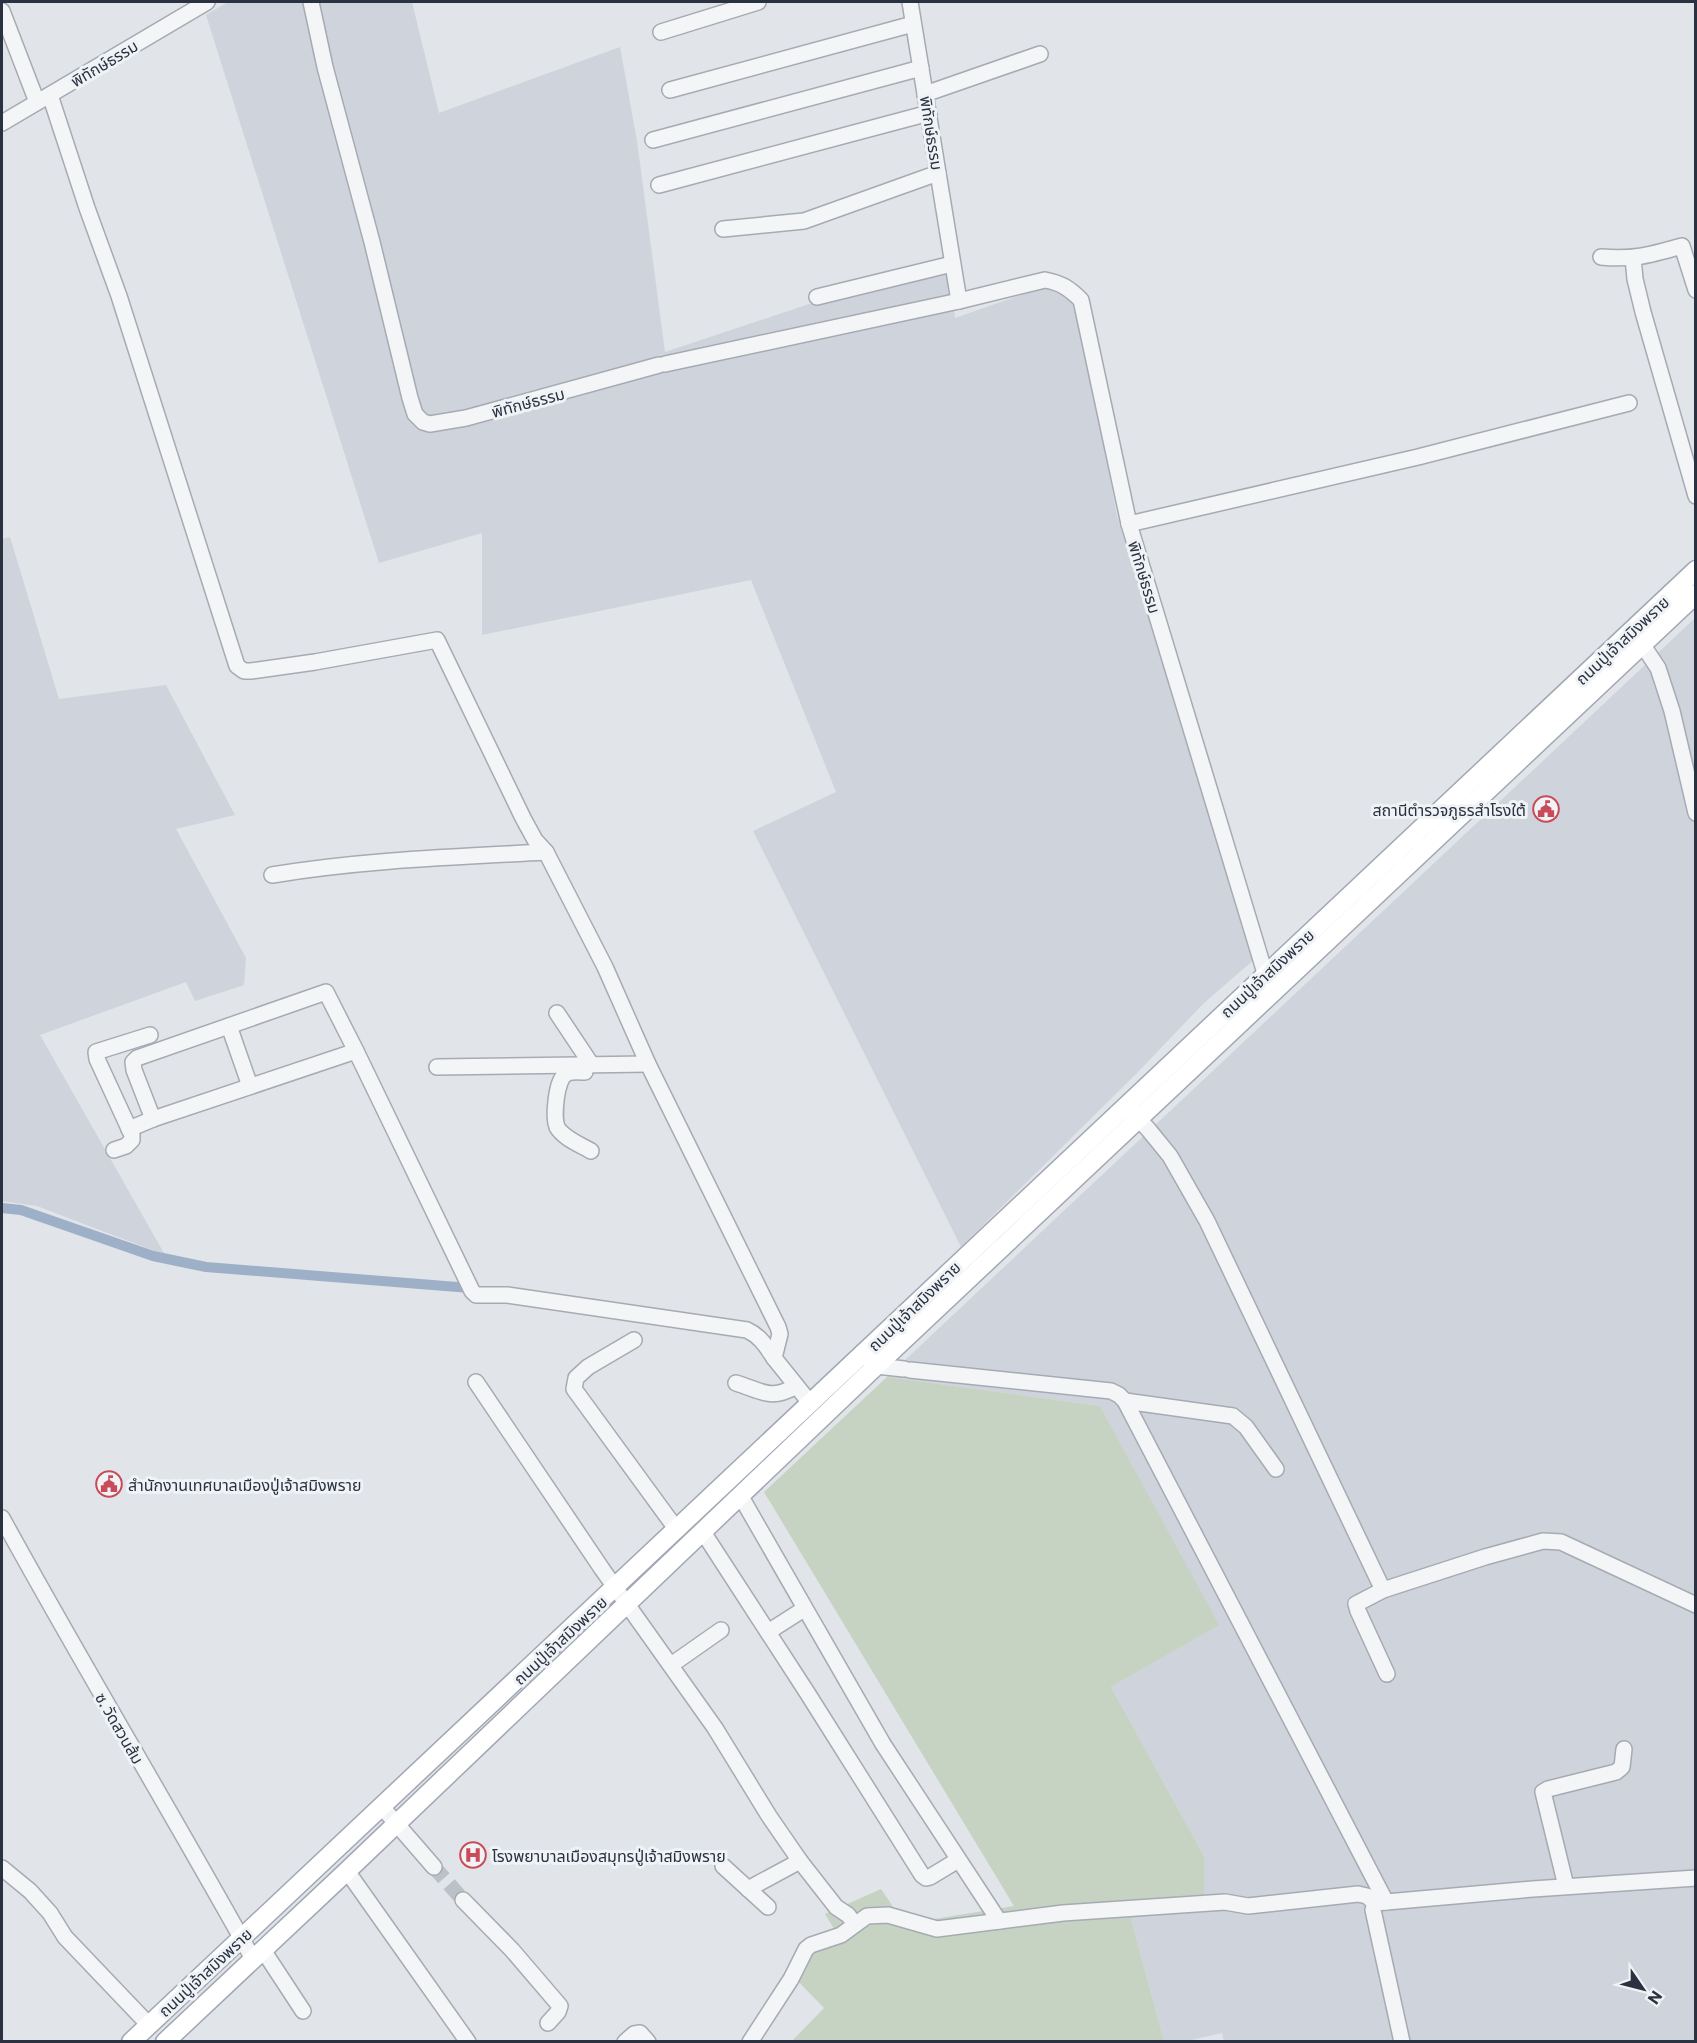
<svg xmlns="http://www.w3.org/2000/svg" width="1697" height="2043" font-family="Commissioner,'Noto Sans Thai',sans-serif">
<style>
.built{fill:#cfd3db}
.green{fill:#c6d3c2}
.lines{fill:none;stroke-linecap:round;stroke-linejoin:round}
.canal{stroke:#9db0c8;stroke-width:10}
.minor-tunnel{stroke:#bcc0c7;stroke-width:15;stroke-dasharray:15 8;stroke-linecap:butt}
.minor-casing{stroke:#a6abb3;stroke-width:18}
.major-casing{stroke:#a1a8b4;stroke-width:21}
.minor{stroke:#f3f5f7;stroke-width:15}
.major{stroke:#fff;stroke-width:18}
.labels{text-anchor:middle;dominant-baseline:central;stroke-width:6;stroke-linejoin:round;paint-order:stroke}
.street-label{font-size:16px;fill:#2a3140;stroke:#f0f3f6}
.poi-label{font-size:16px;fill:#2a3140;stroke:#f0f3f6;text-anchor:start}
</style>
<rect width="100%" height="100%" fill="#e1e4e9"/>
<g class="built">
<path d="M228 2H412L439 113 620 47 637 141 665 352 947 258 955 318 1044 287 1066 297 1080 312 1117 516 1256 958 1204 1003 1136 1074 961 1247 753 831 836 792 751 580 482 635V533L379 563 206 15Z"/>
<path d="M10 537 59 699 166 685 235 815 176 829 246 958 244 985 195 1001 186 982 40 1035 165 1255 37 1206 2 1201V539Z"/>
<path d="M1695 618V2041L1224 2042 1222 2033 1187 2041H1164L1131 1919 1204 1900V1856L1111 1687 1218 1625 1100 1406 887 1377Z"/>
</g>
<path class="green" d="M887 1377 1100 1406 1219 1625 1111 1687 1204 1856V1900L1131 1919 1164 2041H792L824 2008 789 1972 810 1952 839 1937 825 1914 881 1889 898 1914 922 1921 1014 1906 764 1492Z"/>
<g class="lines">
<path class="canal" d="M2 1208 21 1210 153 1256 206 1267 470 1288"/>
<path class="minor-tunnel" d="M434 1867 463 1900"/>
<g class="minor-casing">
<g id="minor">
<path d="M311 2 325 67 372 242 410 398 415 414 423 422 430 424 466 418 659 365"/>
<path d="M910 2 959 301 1045 280C1061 283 1069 288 1081 300L1129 524 1268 983"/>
<path d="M2 11 37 102"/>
<path d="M661 32 758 2"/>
<path d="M670 90 913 24"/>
<path d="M925 94 1040 54"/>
<path d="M50 95 87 208 119 296 237 666 244 671H251L315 662 437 640 523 818 535 840 546 852 605 967 648 1064 778 1327 780 1334 774 1358 811 1404"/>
<path d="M2 123 207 2"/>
<path d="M653 140 921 68"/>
<path d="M659 185 929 113"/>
<path d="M723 229 804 221 938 173"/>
<path d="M1601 257C1634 260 1650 255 1682 246L1696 290"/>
<path d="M1633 258 1635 279 1643 312 1696 496"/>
<path d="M817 297 952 264"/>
<path d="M665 364 959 301"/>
<path d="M1129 524 1418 457 1629 403"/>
<path d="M1642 644 1658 668 1672 711 1696 813"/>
<path d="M272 875C362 860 454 857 546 852"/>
<path d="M557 1013 591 1064"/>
<path d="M229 1026 250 1086"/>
<path d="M437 1067 648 1064"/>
<path d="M585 1072C579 1072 571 1071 566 1074 556 1079 553 1117 557 1127 563 1138 581 1145 591 1151"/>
<path d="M1131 1111 1148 1129 1170 1156 1207 1221 1383 1590"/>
<path d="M153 1119 134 1070 133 1062 137 1058 326 992 356 1051 472 1291 476 1295H507L747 1330C760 1336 766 1346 774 1358"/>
<path d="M129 1129 153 1119 356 1051"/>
<path d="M114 1150 126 1146 132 1140V1135L97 1059 96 1052 150 1035"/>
<path d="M634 1340 588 1367 576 1378 574 1389 677 1530"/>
<path d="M870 1360 876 1366 904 1369"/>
<path d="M910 1370 1111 1391 1119 1395 1125 1401 1386 1902"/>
<path d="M476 1382 602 1569 715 1728 769 1816 800 1861 748 1889"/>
<path d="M736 1383C762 1391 771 1401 796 1386"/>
<path d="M1125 1401 1233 1416 1246 1427 1276 1469"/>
<path d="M740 1495 883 1744 999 1921"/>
<path d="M2 1518C83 1666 171 1811 253 1959"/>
<path d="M703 1532 808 1694 922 1875 926 1878 930 1877 958 1860"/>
<path d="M768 1632 804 1609"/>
<path d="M671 1665 721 1630"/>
<path d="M1387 1674 1358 1611 1356 1604 1383 1590 1485 1557 1543 1541 1561 1542 1696 1605"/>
<path d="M382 1807 434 1867"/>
<path d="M800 1861 836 1907 848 1915 855 1924"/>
<path d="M723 1866 768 1907"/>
<path d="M2 1868 30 1891 50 1913 65 1937 149 2025"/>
<path d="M347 1871 468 2042"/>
<path d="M1566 1886 1543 1792 1548 1789 1616 1772 1622 1767 1624 1749"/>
<path d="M463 1900 512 1950 560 2006 558 2012 548 2023"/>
<path d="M263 1950 303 2011"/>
<path d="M625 2042 634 2034 640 2033 648 2042"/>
<path d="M750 2042 791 1979 806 1949 811 1945 841 1935 867 1916 888 1915 937 1929 1063 1913 1225 1902 1248 1906 1358 1894 1367 1896 1375 1903"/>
<path d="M1402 2042 1373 1910 1375 1903 1533 1889 1696 1878"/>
</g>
</g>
<g class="major-casing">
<g id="major">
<path d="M131 2042 1696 570"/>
<path d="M165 2042 347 1871 876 1366 1696 594"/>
</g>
</g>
<use href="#minor" class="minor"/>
<use href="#major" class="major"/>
</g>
<defs>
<g id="civic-ring" transform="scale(1.35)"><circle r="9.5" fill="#f0f3f6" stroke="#c94b59" stroke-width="1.5"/><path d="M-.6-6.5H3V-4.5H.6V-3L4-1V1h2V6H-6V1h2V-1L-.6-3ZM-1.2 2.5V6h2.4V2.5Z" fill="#c94b59"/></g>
<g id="hospital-ring" transform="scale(1.35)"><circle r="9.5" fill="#f0f3f6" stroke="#c94b59" stroke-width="1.5"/><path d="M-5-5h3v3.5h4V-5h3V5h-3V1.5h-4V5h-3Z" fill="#c94b59"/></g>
</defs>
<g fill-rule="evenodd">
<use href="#civic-ring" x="1546" y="809"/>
<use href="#civic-ring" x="109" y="1484"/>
<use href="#hospital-ring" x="473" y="1855"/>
</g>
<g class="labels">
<g class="street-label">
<text transform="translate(104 63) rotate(-31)">พิทักษ์ธรรม</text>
<text transform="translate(932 133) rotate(81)">พิทักษ์ธรรม</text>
<text transform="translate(528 402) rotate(-15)">พิทักษ์ธรรม</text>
<text transform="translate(1145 577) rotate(73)">พิทักษ์ธรรม</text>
<text transform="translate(1622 640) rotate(-43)">ถนนปู่เจ้าสมิงพราย</text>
<text transform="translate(1267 973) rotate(-43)">ถนนปู่เจ้าสมิงพราย</text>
<text transform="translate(914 1306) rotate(-44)">ถนนปู่เจ้าสมิงพราย</text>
<text transform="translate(560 1640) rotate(-43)">ถนนปู่เจ้าสมิงพราย</text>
<text transform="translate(120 1728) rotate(60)">ซ. วัดสวนส้ม</text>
<text transform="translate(205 1972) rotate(-43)">ถนนปู่เจ้าสมิงพราย</text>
</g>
<g class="poi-label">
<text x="1526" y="809" text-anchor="end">สถานีตำรวจภูธรสำโรงใต้</text>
<text x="128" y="1484">สำนักงานเทศบาลเมืองปู่เจ้าสมิงพราย</text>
<text x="492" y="1855">โรงพยาบาลเมืองสมุทรปู่เจ้าสมิงพราย</text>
</g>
</g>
<rect width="1697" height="2043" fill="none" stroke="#2a3140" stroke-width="6"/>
<g transform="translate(1643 1989) rotate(125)" stroke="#f0f3f6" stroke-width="4.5" paint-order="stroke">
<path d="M0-4.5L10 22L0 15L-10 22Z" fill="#2a3140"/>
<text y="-9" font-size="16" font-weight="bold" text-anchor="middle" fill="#2a3140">N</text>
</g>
</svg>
